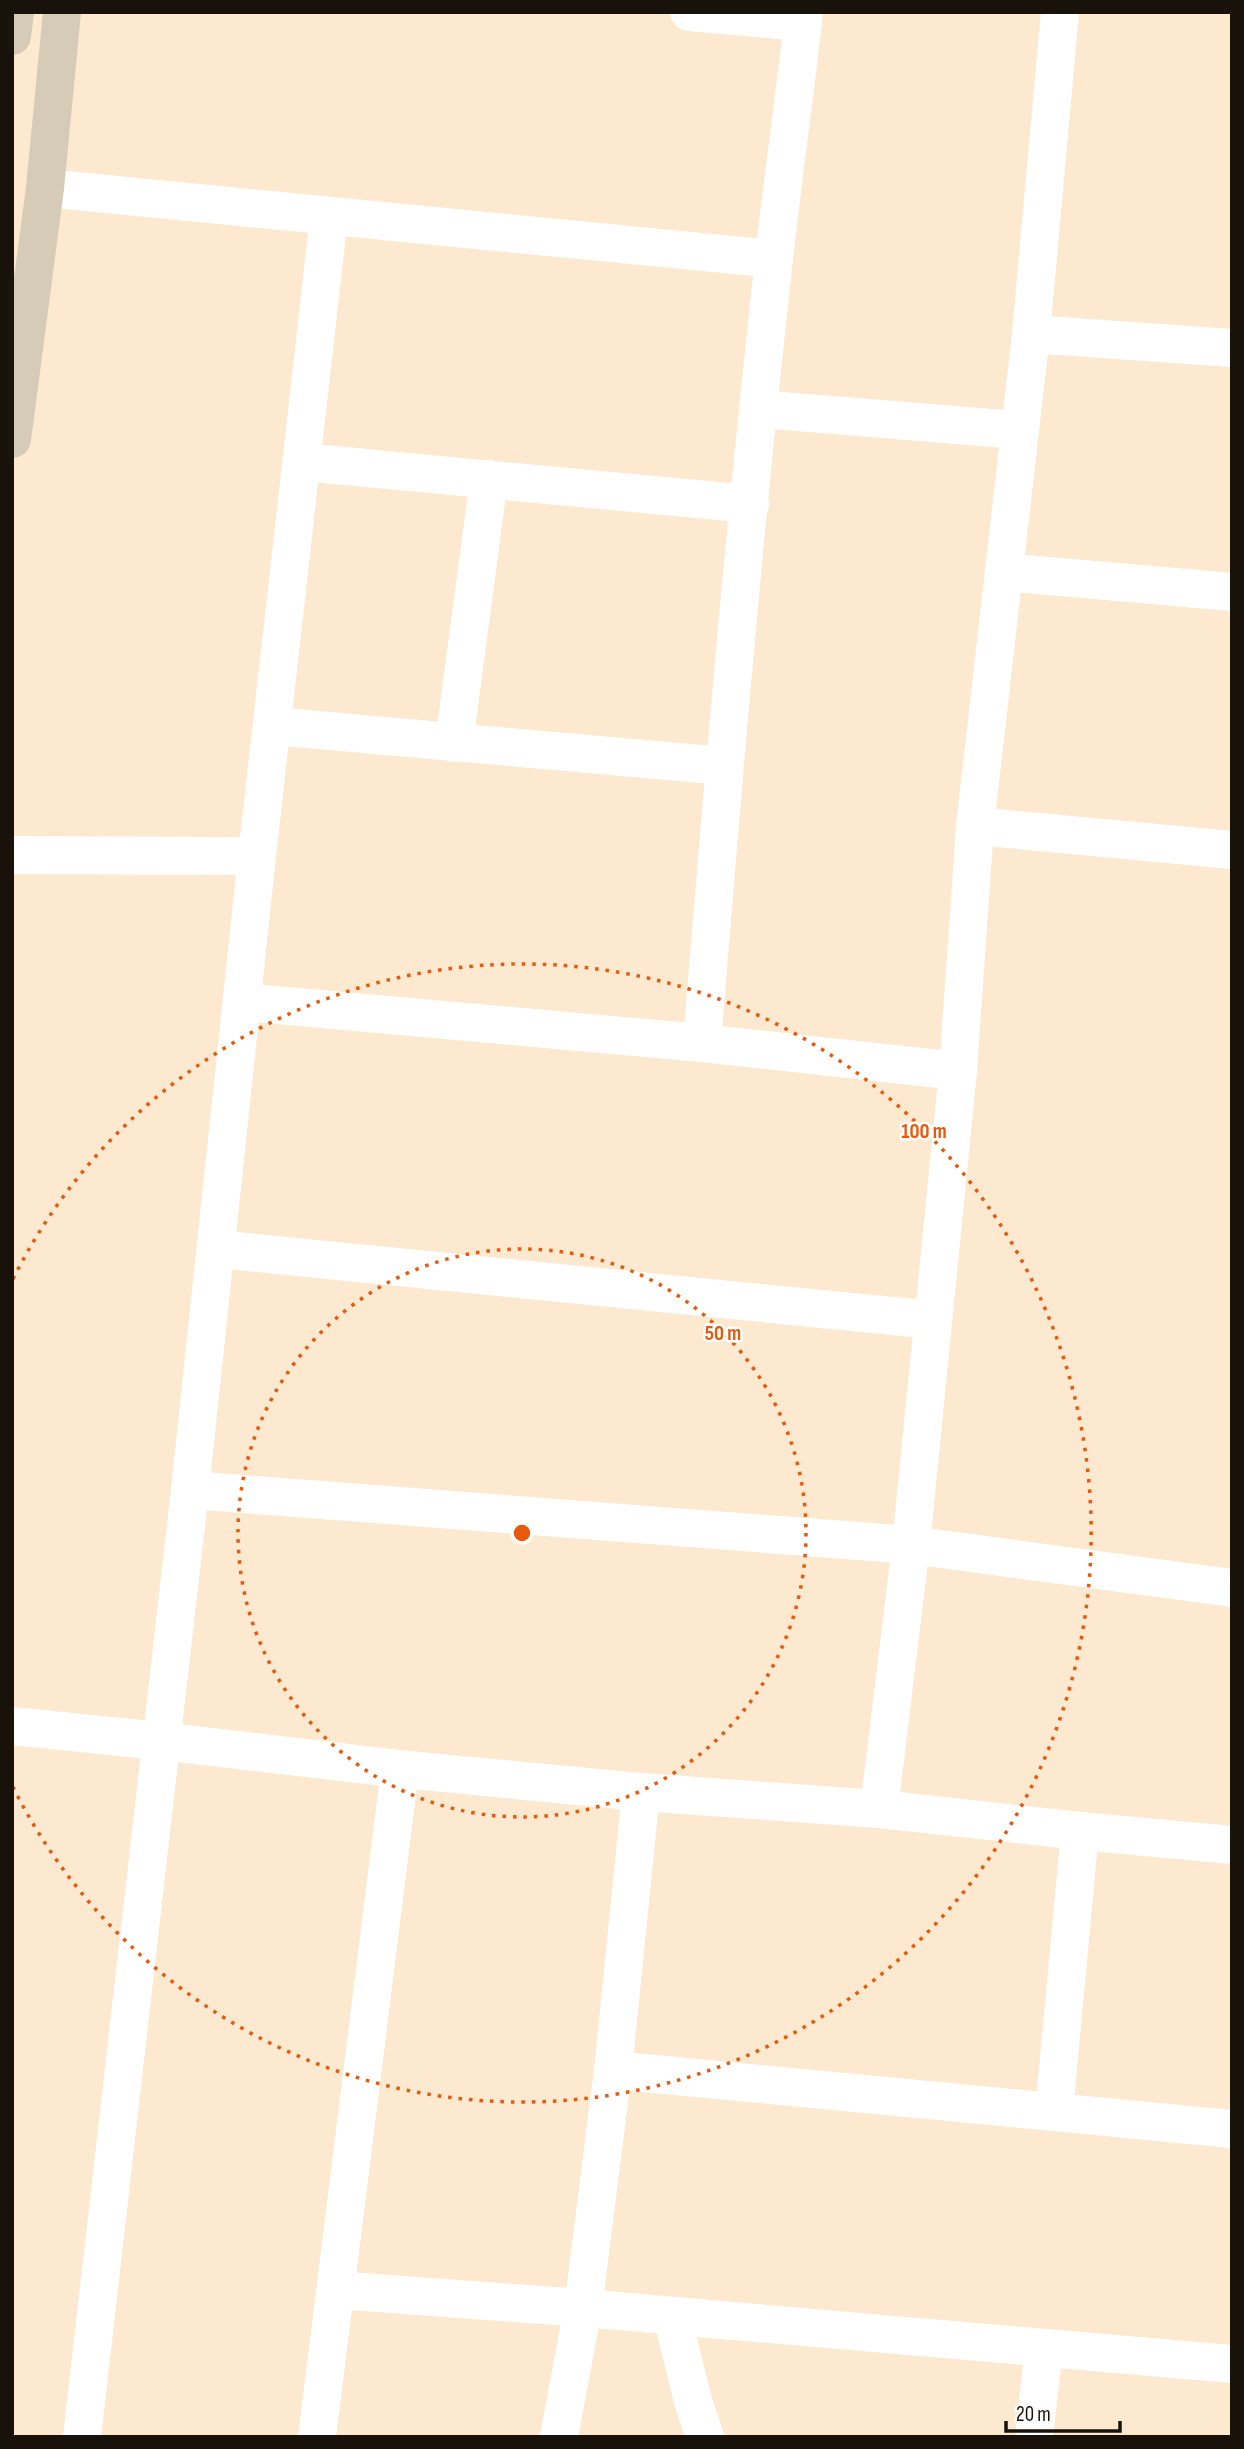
<svg xmlns="http://www.w3.org/2000/svg" width="1244" height="2449" font-family="'Sofia Sans Condensed',sans-serif">
<style>
.lines{fill:none;stroke-linecap:round;stroke-linejoin:round}
.street{stroke:#fff;stroke-width:38}
.secondary{stroke:#d5cbb7;stroke-width:38}
.ring{fill:none;stroke:#e8590c;stroke-width:3.5;stroke-dasharray:3.5 7}
.centre{fill:#e8590c;stroke:#fff;stroke-width:3.5}
.ring-label{font-size:21px;text-anchor:middle;font-weight:bold;fill:#e8590c;stroke:#fff;stroke-width:5;stroke-linejoin:round;paint-order:stroke}
</style>
<rect width="100%" height="100%" fill="#fde8d0"/>
<g class="lines">
<g class="street">
<path d="M689 12 803 22"/>
<path d="M45 188 774 259"/>
<path d="M1031 334 1232 348"/>
<path d="M759 409 1018 430"/>
<path d="M302 462 750 504"/>
<path d="M1004 572 1232 592"/>
<path d="M273 726 724 766"/>
<path d="M454 743 489 479"/>
<path d="M975 826 1232 850"/>
<path d="M12 855 257 856"/>
<path d="M243 1002 702 1043 958 1071"/>
<path d="M702 1043C723 781 745 520 774 259 783 176 795 95 804 12"/>
<path d="M216 1249 933 1320"/>
<path d="M190 1490 911 1545 1232 1588"/>
<path d="M12 1726 160 1741 400 1769 641 1792 879 1809 1080 1831 1232 1845"/>
<path d="M879 1809 911 1545 958 1071 975 826 1031 334 1060 12"/>
<path d="M613 2070 1232 2129"/>
<path d="M1054 2112 1080 1831"/>
<path d="M336 2290 583 2308 1232 2364"/>
<path d="M672 2316 693 2401 705 2437"/>
<path d="M82 2437 190 1490 257 856 329 216"/>
<path d="M317 2437 400 1769"/>
<path d="M559 2437 583 2308 613 2070 641 1792"/>
<path d="M1034 2437 1044 2348"/>
</g>
<g class="secondary">
<path d="M12 36 15 12"/>
<path d="M12 439 45 188 62 12"/>
</g>
</g>
<g class="ring">
<circle cx="522" cy="1533" r="284"/>
<path d="M13 1279A569 569 0 1 1 13 1787"/>
</g>
<circle cx="522" cy="1533" r="10" class="centre"/>
<g class="ring-label">
<text x="924" y="1138">100 m</text>
<text x="723" y="1340">50 m</text>
</g>
<rect width="1244" height="2449" fill="none" stroke="#19120a" stroke-width="28"/>
<path d="M1006 2421v10h114v-10" fill="none" stroke="#19120a" stroke-width="3.5"/>
<text x="1016" y="2421" font-size="21" fill="#19120a" stroke="#ffffff" stroke-width="5" paint-order="stroke">20 m</text>
</svg>
